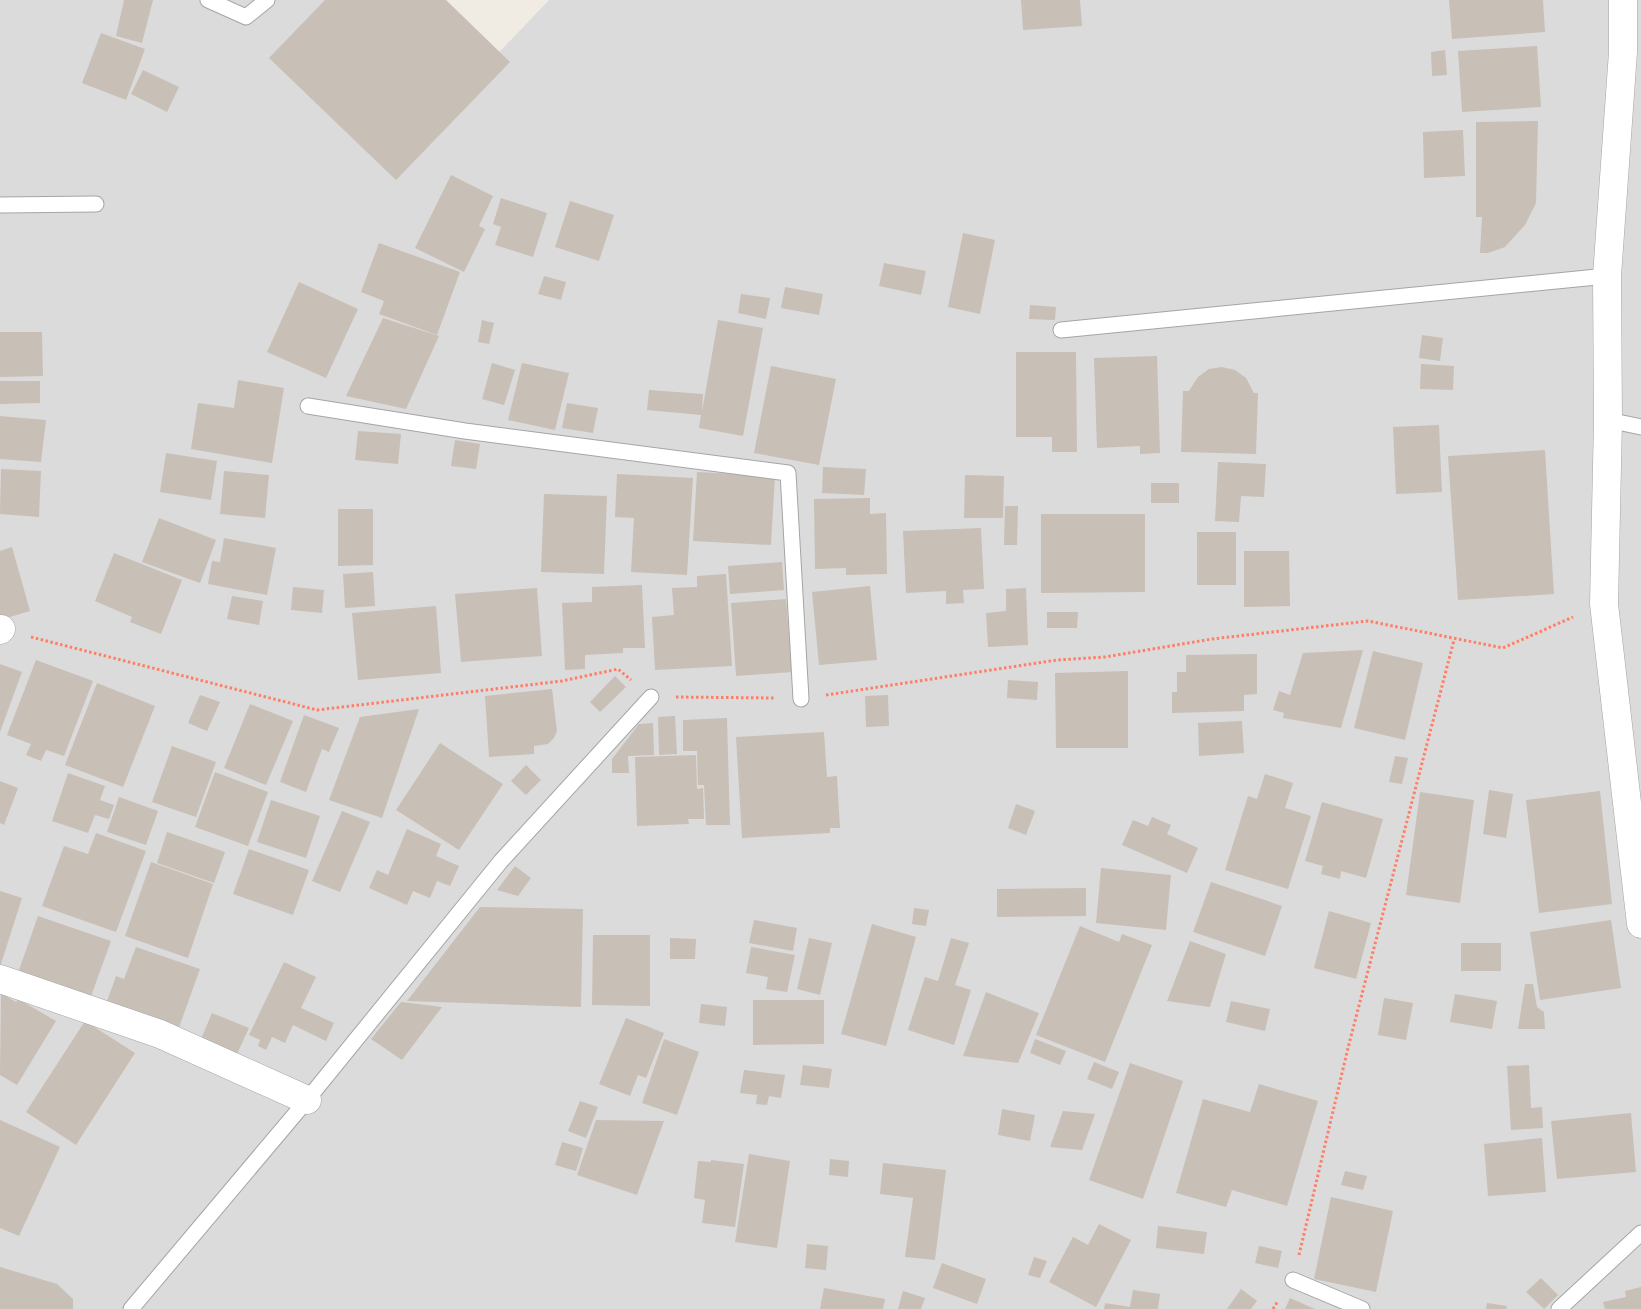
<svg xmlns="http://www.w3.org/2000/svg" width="1641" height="1309" font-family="'Archivo Narrow',sans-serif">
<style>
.residential{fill:#dcdbdb}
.building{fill:#c8bfb6}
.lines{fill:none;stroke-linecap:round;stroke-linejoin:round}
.lane-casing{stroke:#a5a5a5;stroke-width:17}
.street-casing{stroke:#a5a5a5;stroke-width:29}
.path{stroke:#ff7e65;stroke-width:3;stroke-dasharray:2.5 2.5;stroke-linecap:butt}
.lane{stroke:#fff;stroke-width:15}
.street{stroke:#fff;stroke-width:28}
</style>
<rect width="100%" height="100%" fill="#f0ece3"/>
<path class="residential" d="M0 0H389L485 67 549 0H1641V1309H0Z"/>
<g class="building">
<path d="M124 0H153L142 43 116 36Z"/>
<path d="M325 0H446L510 62 396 180 269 58Z"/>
<path d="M1021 0H1080L1082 26 1023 30Z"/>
<path d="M1449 0H1543L1545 32 1452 39Z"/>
<path d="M101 33 145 49 126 100 82 83Z"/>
<path d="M1537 46 1541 107 1462 112 1458 51Z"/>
<path d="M1445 50 1447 75 1432 76 1431 52Z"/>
<path d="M143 70 179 87 167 112 131 94Z"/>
<path d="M1538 121 1536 203 1525 225 1505 247 1488 253H1480L1482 217H1476V122Z"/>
<path d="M1463 130 1465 176 1424 178 1423 132Z"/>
<path d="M451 175 493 196 479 226 485 229 464 272 415 248Z"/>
<path d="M501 198 547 213 533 257 495 245 501 227 493 224Z"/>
<path d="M570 201 614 215 599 261 555 247Z"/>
<path d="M963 233 995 240 980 314 948 307Z"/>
<path d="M379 243 460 272 437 335 379 314 384 301 361 292Z"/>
<path d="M884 263 926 271 921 295 879 286Z"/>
<path d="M544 276 566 282 561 300 538 294Z"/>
<path d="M299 282 358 309 326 378 267 352Z"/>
<path d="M785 287 823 294 819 315 781 308Z"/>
<path d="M741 294 770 298 766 319 738 313Z"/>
<path d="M1030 305 1056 307 1055 320 1029 319Z"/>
<path d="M383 318 439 336 406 409 346 396Z"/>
<path d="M482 320 494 323 489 344 478 342Z"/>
<path d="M718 320 763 328 743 436 699 428 701 415 647 410 649 390 703 394 702 412Z"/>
<path d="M0 332H42L43 376 0 377Z"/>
<path d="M1422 335 1443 338 1440 361 1419 358Z"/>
<path d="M1016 352H1076L1077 452H1052V437H1016Z"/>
<path d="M1157 356 1160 453 1140 454V446L1097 448 1094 358Z"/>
<path d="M492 363 515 370 504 405 482 399Z"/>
<path d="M522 363 569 373 555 430 508 420Z"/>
<path d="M1421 364 1454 366 1453 390 1420 389Z"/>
<path d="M771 366 836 379 819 465 754 453Z"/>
<path d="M1222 367 1235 370 1246 378 1254 393H1258L1256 454 1181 452 1183 391H1189L1198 377 1209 369Z"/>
<path d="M238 380 284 388 272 463 191 449 198 403 234 408Z"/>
<path d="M0 381H40V403L0 404Z"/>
<path d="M567 403 598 408 593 433 562 428Z"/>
<path d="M0 416 46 420 41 462 0 459Z"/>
<path d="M1439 425 1442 492 1396 494 1393 427Z"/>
<path d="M358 431 401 434 398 464 355 460Z"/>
<path d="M455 440 480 444 476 469 451 466Z"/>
<path d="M1545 450 1554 594 1458 600 1448 456Z"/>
<path d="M166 453 217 461 211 500 160 492Z"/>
<path d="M1218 462 1266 464 1264 497 1241 496 1239 522 1215 521Z"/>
<path d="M823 467 866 469 864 495 822 493Z"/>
<path d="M1 469 41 471 39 517 0 514Z"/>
<path d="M224 471 269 475 265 518 220 514Z"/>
<path d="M697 472 775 476 771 545 693 541Z"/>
<path d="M617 474 693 478 687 575 631 572 634 518 615 517Z"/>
<path d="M965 475 1004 476 1003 518H964Z"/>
<rect x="1151" y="483" width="28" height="20"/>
<path d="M544 494 607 496 604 574 541 572Z"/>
<path d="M870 498V514L886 513 887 574 846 575V568L815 569 814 499Z"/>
<path d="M1005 506H1018L1017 545H1004Z"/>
<path d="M338 509H373V565L338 566Z"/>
<path d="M1041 514H1145V592L1041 593Z"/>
<path d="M159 518 216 540 200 583 142 562Z"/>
<path d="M981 528 984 589 963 590 964 603 946 604V591L906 593 903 531Z"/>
<rect x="1197" y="532" width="39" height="53"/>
<path d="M224 538 276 548 267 595 208 584 212 561 220 562Z"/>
<path d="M12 547 30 611 0 620V551Z"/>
<path d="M1244 551H1289L1290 606 1244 607Z"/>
<path d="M114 553 182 580 161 634 130 622 132 617 95 601Z"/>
<path d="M782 562 784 590 730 594 728 566Z"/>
<path d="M373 572 375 606 345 608 343 574Z"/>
<path d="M726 574 732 666 655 670 652 617 674 615 672 588 697 587V576Z"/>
<path d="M642 585 645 648H623V653L585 655V669L565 670 562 603 592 602V587Z"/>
<path d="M870 586 877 660 819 665 812 592Z"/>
<path d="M293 587 324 590 322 613 291 610Z"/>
<path d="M537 588 542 656 461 662 455 594Z"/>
<path d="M1026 588 1028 645 988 647 986 613 1006 611V589Z"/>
<path d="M232 596 263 601 259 625 227 619Z"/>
<path d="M786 599 792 672 736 676 731 603Z"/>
<path d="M436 606 441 673 358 680 352 613Z"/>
<path d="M1047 612H1078L1077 628H1047Z"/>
<path d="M1363 650 1341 728 1283 718 1284 713 1273 710 1279 691 1290 695 1303 653Z"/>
<path d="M1373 651 1423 663 1405 740 1354 728Z"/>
<path d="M1257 654V694L1244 695V711L1172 713V692H1177V672H1186V655Z"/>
<path d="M36 660 93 681 64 756 46 750 41 761 26 755 31 744 7 735Z"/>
<path d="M0 664 22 672 0 732Z"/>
<path d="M1128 671V748H1056L1055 673Z"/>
<path d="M615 676 626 687 600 712 590 702Z"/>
<path d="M1008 680 1038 682 1037 700 1007 698Z"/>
<path d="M97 683 155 706 123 787 65 765Z"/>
<path d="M552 689 557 731 554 738 548 744 534 746V754L489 757 485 696Z"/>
<path d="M200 695 220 702 207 731 188 723Z"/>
<path d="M888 695 889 726 866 727 865 696Z"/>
<path d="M250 704 293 721 266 785 224 768Z"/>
<path d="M419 709 382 818 329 800 360 717Z"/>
<path d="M304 715 339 728 329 752 322 749 306 792 280 782Z"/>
<path d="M675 716 677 754 659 755 658 717Z"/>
<path d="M727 718 730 825H706L704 785H698L697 751H683V720Z"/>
<path d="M1242 721 1244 753 1199 756 1198 723Z"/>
<path d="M653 723 654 755 628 756 629 773H612V759L639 724Z"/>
<path d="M824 732 827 777 837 776 840 828H830V833L742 838 736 737Z"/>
<path d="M440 743 503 784 459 850 396 810Z"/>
<path d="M172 746 216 762 196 817 152 802Z"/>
<path d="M696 755 697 789 703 788 704 819H688L689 824 637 826 635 757Z"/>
<path d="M1395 756 1408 758 1402 784 1389 782Z"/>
<path d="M526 765 541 780 526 795 511 781Z"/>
<path d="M215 772 268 792 248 846 195 827Z"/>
<path d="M68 773 105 786 100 800 114 805 109 819 95 815 88 833 52 821Z"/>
<path d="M1265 774 1293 783 1285 808 1311 816 1288 889 1225 870 1248 796 1257 799Z"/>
<path d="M0 781 18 788 4 825 0 823Z"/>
<path d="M1489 790 1513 794 1506 838 1483 834Z"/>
<path d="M1600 791 1612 904 1539 913 1526 800Z"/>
<path d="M1420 792 1474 800 1460 903 1406 895Z"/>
<path d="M119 797 158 811 146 845 107 832Z"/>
<path d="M271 800 320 816 306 858 257 842Z"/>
<path d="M1322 802 1383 819 1366 878 1341 871 1340 879 1321 874 1323 866 1305 861Z"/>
<path d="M1016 804 1035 811 1026 835 1008 828Z"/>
<path d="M342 811 370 822 340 892 312 881Z"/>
<path d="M1152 817 1171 825 1167 834 1198 848 1187 873 1122 845 1133 820 1148 826Z"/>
<path d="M407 829 441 844 436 856 459 866 450 886 437 881 430 898 413 891 407 905 369 888 377 870 388 875Z"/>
<path d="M167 832 225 852 214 883 157 863Z"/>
<path d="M96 833 146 851 116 932 42 906 64 846 88 854Z"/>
<path d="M249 849 309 870 293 915 233 894Z"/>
<path d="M151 862 213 884 188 958 125 936Z"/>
<path d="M515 866 531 878 518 896 497 890Z"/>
<path d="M1101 868 1171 875 1166 930 1096 923Z"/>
<path d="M1211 882 1282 906 1265 956 1193 932Z"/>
<path d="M1086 888V916L997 917V889Z"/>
<path d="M0 891 22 898 0 967Z"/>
<path d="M480 907 583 909 581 1007 407 1001Z"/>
<path d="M914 908 929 910 926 926 912 924Z"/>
<path d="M1329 911 1371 923 1356 979 1314 968Z"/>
<path d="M38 916 111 941 90 999 18 973Z"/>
<path d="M754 920 797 928 793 951 749 943Z"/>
<path d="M1611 920 1621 988 1540 1000 1530 932Z"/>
<path d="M872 924 916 937 886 1046 841 1034Z"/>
<path d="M1080 926 1119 942 1122 934 1152 945 1105 1062 1036 1035Z"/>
<path d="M593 935H650V1006L592 1005Z"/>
<path d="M670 938 696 939 695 959H670Z"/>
<path d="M809 938 832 943 820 995 797 989Z"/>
<path d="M951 938 969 943 955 985 971 990 954 1045 908 1030 925 977 938 981Z"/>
<path d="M1190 941 1226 954 1210 1007 1167 1001Z"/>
<rect x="1461" y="943" width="40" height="28"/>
<path d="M136 947 200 969 178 1030 106 1004 116 976 124 979Z"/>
<path d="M751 947 795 955 787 992 766 989 768 977 746 973Z"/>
<path d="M284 962 316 977 301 1008 334 1023 326 1041 293 1025 285 1043 272 1037 266 1050 258 1046 260 1040 249 1035Z"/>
<path d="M1525 984H1533L1537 1007 1544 1012 1545 1029H1518Z"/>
<path d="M986 992 1039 1013 1018 1063 963 1056Z"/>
<path d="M1 993 16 1002 18 999 56 1021 17 1085 0 1075Z"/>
<path d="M1455 994 1497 1001 1492 1029 1450 1022Z"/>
<path d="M1384 998 1413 1003 1406 1040 1378 1035Z"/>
<path d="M753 1000H824V1044L753 1045Z"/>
<path d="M1231 1001 1270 1009 1265 1031 1226 1022Z"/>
<path d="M401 1002 442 1007 402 1060 371 1039Z"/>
<path d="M701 1004 727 1007 725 1026 699 1023Z"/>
<path d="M212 1013 249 1028 237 1054 201 1039Z"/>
<path d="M626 1018 664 1033 646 1078 638 1075 630 1096 599 1084Z"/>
<path d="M85 1021 135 1053 76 1145 26 1112Z"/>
<path d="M664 1039 699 1052 677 1115 642 1103Z"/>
<path d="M1035 1039 1066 1051 1060 1065 1030 1053Z"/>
<path d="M1094 1062 1119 1072 1112 1089 1087 1079Z"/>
<path d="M1130 1063 1183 1081 1143 1199 1089 1180Z"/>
<path d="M803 1065 832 1069 829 1088 800 1085Z"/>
<path d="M1529 1065 1531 1108 1542 1107 1543 1128 1511 1130 1507 1066Z"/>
<path d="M744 1070 785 1075 781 1098 769 1096 767 1105 756 1104 757 1095 740 1093Z"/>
<path d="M1259 1084 1318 1101 1287 1206 1232 1190 1226 1207 1176 1193 1203 1099 1250 1112Z"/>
<path d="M580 1101 598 1107 586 1138 568 1131Z"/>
<path d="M1002 1109 1035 1115 1030 1141 998 1135Z"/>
<path d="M1063 1111 1095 1114 1082 1150 1050 1147Z"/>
<path d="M1631 1113 1636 1172 1557 1179 1551 1121Z"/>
<path d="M0 1120 60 1147 19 1236 0 1228Z"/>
<path d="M596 1120 664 1121 637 1195 577 1175Z"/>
<path d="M1542 1138 1546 1192 1488 1196 1484 1144Z"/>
<path d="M562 1142 583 1148 576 1171 555 1165Z"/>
<path d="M749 1154 790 1161 777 1248 735 1242Z"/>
<path d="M830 1159 849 1161 848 1177 829 1175Z"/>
<path d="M711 1160 744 1164 735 1227 702 1223 705 1200 694 1198 698 1161 711 1162Z"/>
<path d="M883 1163 946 1170 935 1260 905 1257 913 1198 880 1194Z"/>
<path d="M1345 1171 1367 1176 1363 1190 1341 1185Z"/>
<path d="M1331 1197 1393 1211 1376 1292 1314 1279Z"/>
<path d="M1099 1224 1131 1240 1096 1307 1049 1282 1073 1237 1088 1245Z"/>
<path d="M1158 1226 1207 1232 1204 1254 1156 1248Z"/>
<path d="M807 1244 828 1246 826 1270 805 1268Z"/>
<path d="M1259 1246 1282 1251 1278 1268 1255 1263Z"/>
<path d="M1034 1257 1047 1261 1040 1278 1028 1275Z"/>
<path d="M942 1263 986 1279 977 1304 933 1288Z"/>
<path d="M0 1267 57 1284 73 1299V1309H0Z"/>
<path d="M1541 1278 1558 1295 1544 1309 1526 1292Z"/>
<path d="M1641 1287V1309H1605L1603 1302 1626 1297 1625 1291Z"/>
<path d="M824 1288 885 1299 883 1309H820Z"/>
<path d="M1241 1289 1257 1301 1251 1309H1227Z"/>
<path d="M1133 1290 1160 1294 1158 1309H1104L1105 1303 1130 1307Z"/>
<path d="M903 1291 925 1298 921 1309H898Z"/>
<path d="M1290 1298 1315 1309H1285Z"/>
<path d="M1487 1303 1507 1306 1506 1309H1486Z"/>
</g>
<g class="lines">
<g class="lane-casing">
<g id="lane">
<path d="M208 0 246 17 267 0"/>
<path d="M0 205 96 204"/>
<path d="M1061 330 1607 276"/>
<path d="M308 406 465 431 788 473 801 699"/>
<path d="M1608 420 1641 427"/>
<path d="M1293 1280 1362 1309"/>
<path d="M131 1309 307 1100 501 861 651 697"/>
<path d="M1559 1309 1641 1233"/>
</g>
</g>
<g class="street-casing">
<g id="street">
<path d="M1623 0V52L1607 276 1608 420 1604 604 1641 924"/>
<path d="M0 630 1 629"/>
<path d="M0 979 160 1034 307 1100"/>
</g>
</g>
<g class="path">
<path d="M31 637 317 710 562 681 618 669 631 680"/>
<path d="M826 695 1057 660 1105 657 1212 639 1368 621 1503 648 1573 617"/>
<path d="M676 697 775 698"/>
<path d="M1299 1255 1348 1048 1454 640"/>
<path d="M1273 1309 1278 1301"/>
</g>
<use href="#lane" class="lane"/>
<use href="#street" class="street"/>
</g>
</svg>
